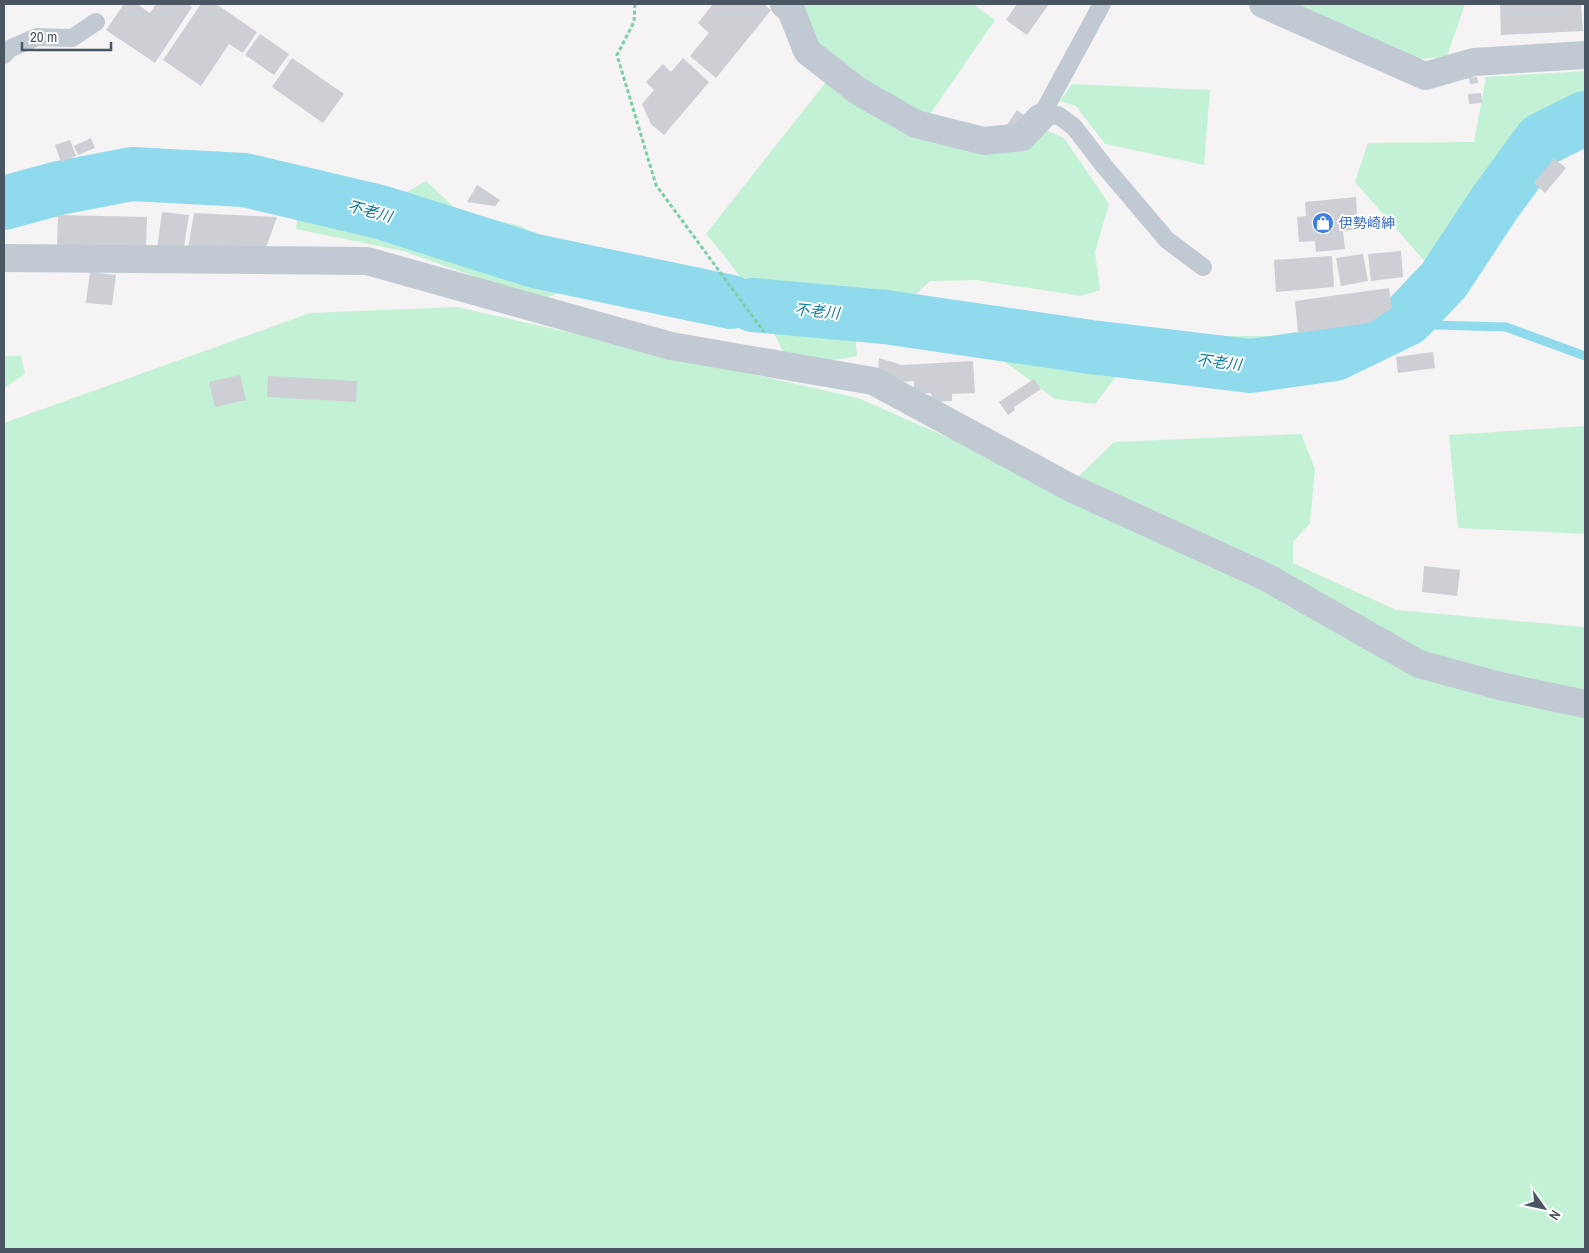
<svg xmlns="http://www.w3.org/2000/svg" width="1589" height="1253" font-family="'Archivo Narrow','Noto Sans JP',sans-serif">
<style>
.green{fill:#c3f1d5}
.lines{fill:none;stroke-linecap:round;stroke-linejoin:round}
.stream{stroke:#90daee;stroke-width:9}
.river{stroke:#90daee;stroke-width:54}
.building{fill:#cdcfd5}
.path{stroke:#7ad0a6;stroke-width:3;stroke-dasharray:4 2.5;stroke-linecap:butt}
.lane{stroke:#c1cad2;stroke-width:18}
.street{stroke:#c1cad2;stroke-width:28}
.labels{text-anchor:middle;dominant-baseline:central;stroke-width:4;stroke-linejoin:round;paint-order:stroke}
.shop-label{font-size:14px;fill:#366cbe;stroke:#fff;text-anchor:start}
.water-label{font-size:15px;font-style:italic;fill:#0c7c9b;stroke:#fff}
</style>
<rect width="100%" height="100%" fill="#f5f3f3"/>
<g class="green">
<path d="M801 4H973L995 20 928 117 870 90 817 46Z"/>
<path d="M1292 4H1465L1447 56 1412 60Z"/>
<path d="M1585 71V106L1530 134 1470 221 1428 265 1355 182 1368 143 1474 142 1486 77Z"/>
<path d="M826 82 921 137 1046 130 1064 138 1109 204 1095 252 1100 290 1081 296 976 280 930 281 914 296 1114 324 1216 336H1338L1332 349 1229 376 1124 366 1095 404 1055 399 1001 359 943 338 854 324 857 356 829 361 783 352C763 309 738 270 706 234Z"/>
<path d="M1072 84 1210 90 1204 165 1105 144 1076 106 1060 101Z"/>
<path d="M426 181 459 212 521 226 572 258 566 290 541 300 403 251 296 229 298 211 311 183 399 197Z"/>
<path d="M457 307 858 398 1022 470 1276 594 1425 680 1585 716V1249H4V423L310 313Z"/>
<path d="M4 356H21L25 374 4 388Z"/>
<path d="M1585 426V534L1458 528 1449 435Z"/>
<path d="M1301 434 1315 469 1310 523 1293 542V563L1396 610 1585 627V695L1424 657 1078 477 1114 442Z"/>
</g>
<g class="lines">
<path class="stream" d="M1396 324 1506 327 1585 356"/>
<g class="river">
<path d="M4 203 59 188 132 174 244 180 380 212 535 261 731 302"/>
<path d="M753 305 885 317 1091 347 1250 366 1335 354 1407 319 1444 280 1494 204 1541 140 1585 118"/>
</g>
</g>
<g class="building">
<path d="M124 4H137L150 13 156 4H187L192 7 155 63 106 30Z"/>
<path d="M201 4H216L257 32 243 53 229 44 201 86 163 60Z"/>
<path d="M713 4H763L771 10 716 78 690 56 709 33 698 23Z"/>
<path d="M1017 4H1049L1027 35 1006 20Z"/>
<path d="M1500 4H1581L1583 31 1501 35Z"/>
<path d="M260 34 289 54 274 75 245 55Z"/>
<path d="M292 58 344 94 323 123 272 87Z"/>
<path d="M683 58 709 82 664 135 651 124 642 104 654 90 646 82 663 64 671 72Z"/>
<path d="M1477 77 1478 83 1470 84 1469 78Z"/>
<path d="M1481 93 1482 103 1469 104 1468 94Z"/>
<path d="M1017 110 1028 118 1017 134 1006 126Z"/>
<path d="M91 138 95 148 78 155 74 146Z"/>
<path d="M70 140 76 156 61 162 55 145Z"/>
<path d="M1554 158 1566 168 1545 193 1534 183Z"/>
<path d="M477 185 500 200 495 206 467 202Z"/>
<path d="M1356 197 1358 229 1343 231 1345 249 1316 252 1315 241 1299 242 1297 217 1306 216 1305 202Z"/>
<path d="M162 212 189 215 183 252 157 249Z"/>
<path d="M194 213 277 217 264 253 188 249Z"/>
<path d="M58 215 147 217 146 248 57 246Z"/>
<path d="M1401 251 1403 277 1371 281 1368 254Z"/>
<path d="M1363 254 1368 281 1341 286 1336 258Z"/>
<path d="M1332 256 1334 287 1276 292 1274 260Z"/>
<path d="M90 272 116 275 112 305 86 303Z"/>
<path d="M1389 288 1392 308 1369 323 1298 333 1295 301Z"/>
<path d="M1433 352 1435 368 1398 373 1396 357Z"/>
<path d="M879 358 902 365 973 361 975 393 952 394V401L932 402 931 393 914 394V381L901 382 878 373Z"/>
<path d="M240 375 246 400 215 407 209 382Z"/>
<path d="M268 376 357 381 356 402 267 397Z"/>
<path d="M1034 379 1041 389 1014 407 1015 410 1008 415 999 402Z"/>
<path d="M1424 566 1460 570 1457 596 1422 592Z"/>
</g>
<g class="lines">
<path class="path" d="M635 4 634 22 617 55 656 185 764 332"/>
<g class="lane">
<path d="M4 55 9 49 37 37 72 38 96 22"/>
<path d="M1040 118 1058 115 1074 127 1105 167 1167 240 1203 267"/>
<path d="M1040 118 1102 4"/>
</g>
<g class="street">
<path d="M784 4 791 10 807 51 858 91 916 124 984 141 1022 137 1040 118"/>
<path d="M1263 4 1425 76 1474 62 1585 55"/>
<path d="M4 258 367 261 671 346 873 381 1071 488 1266 577 1419 664 1500 686 1585 704"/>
</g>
</g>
<defs>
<g id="shop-disc" transform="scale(1.125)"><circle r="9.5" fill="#3f7fe0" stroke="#fff"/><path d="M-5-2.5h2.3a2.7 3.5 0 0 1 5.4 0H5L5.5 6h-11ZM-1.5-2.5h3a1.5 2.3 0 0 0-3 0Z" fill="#fff"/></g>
</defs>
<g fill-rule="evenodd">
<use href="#shop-disc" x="1323" y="223"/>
</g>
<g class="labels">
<g class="shop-label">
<text x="1339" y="223">伊勢崎紳</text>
</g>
<g class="water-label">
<text transform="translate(370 211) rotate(15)">不老川</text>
<text transform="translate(817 311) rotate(5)">不老川</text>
<text transform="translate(1219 362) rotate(7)">不老川</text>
</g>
</g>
<rect width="1589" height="1253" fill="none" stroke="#4a5661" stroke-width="10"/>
<g transform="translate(1544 1208) rotate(123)" stroke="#ffffff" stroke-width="4" paint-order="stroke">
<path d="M0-4L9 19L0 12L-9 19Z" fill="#4a5661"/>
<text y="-8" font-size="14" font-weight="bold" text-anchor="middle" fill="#4a5661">N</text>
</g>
<path d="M22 42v8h89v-8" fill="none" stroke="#4a5661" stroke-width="2.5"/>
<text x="30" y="42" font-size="15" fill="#4a5661" stroke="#ffffff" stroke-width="4" paint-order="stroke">20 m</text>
</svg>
